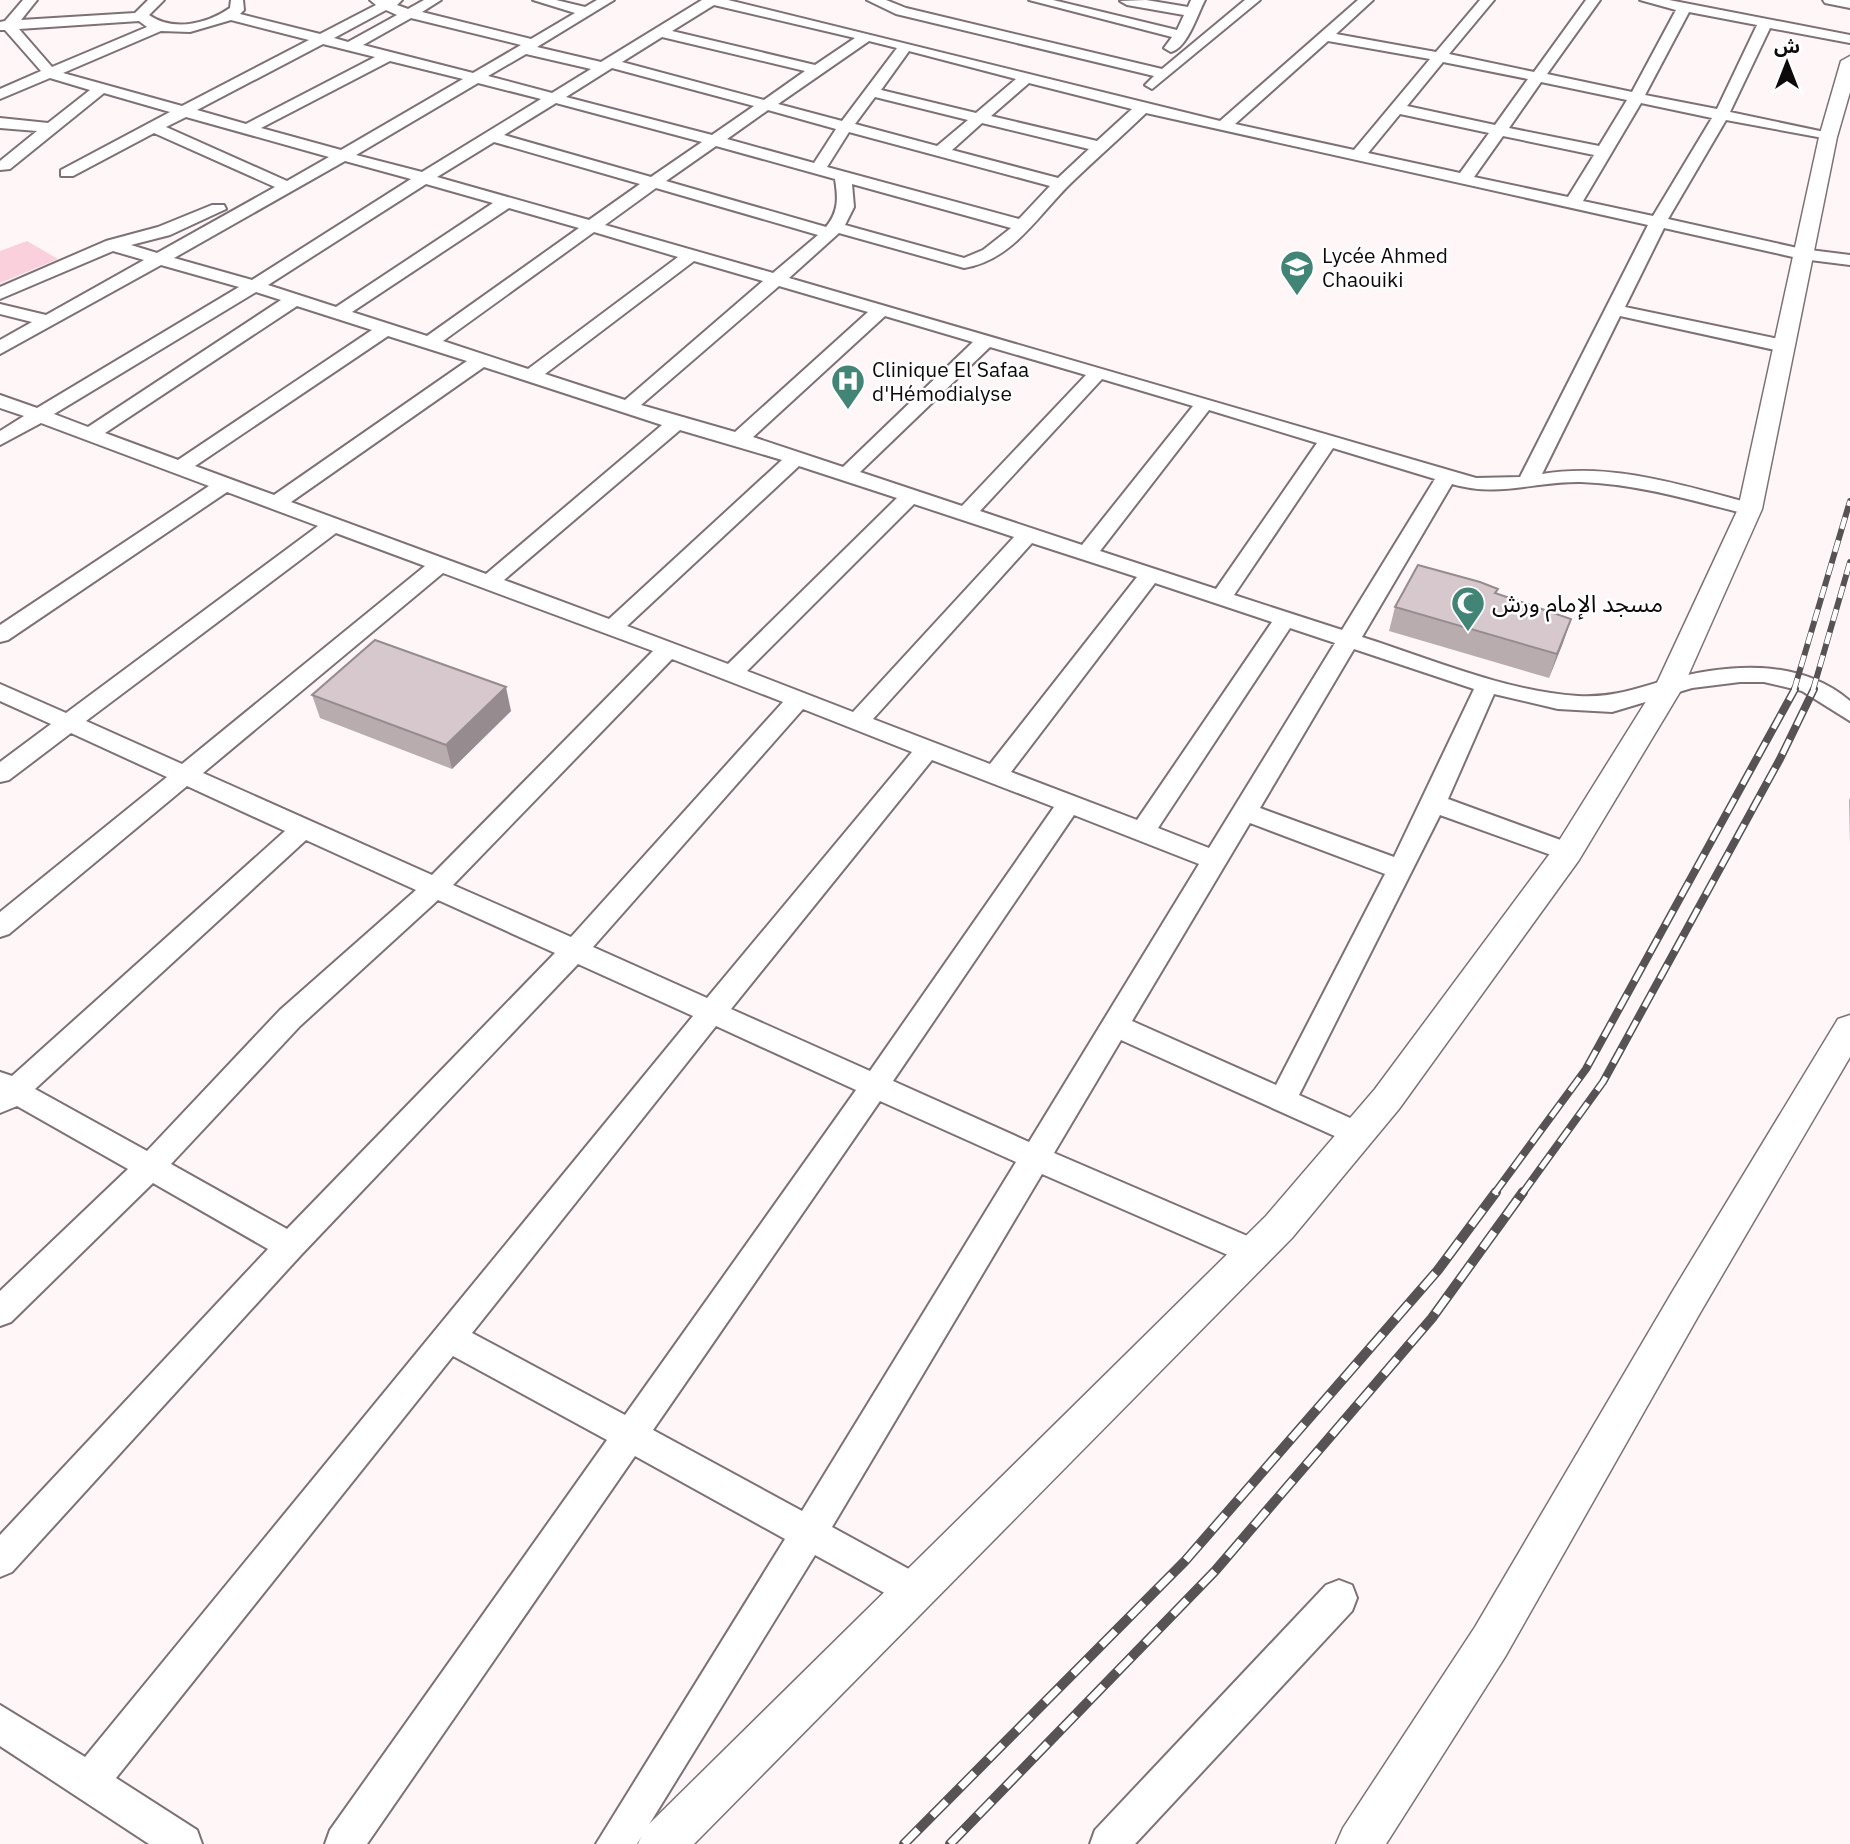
<svg xmlns="http://www.w3.org/2000/svg" width="1850" height="1844" font-family="'IBM Plex Sans','Noto Sans Arabic',sans-serif">
<style>
.green{fill:#fbd0dd}
.lines{fill:none;stroke-linecap:round;stroke-linejoin:round}
.minor-casing{stroke:#7e7175;stroke-width:4}
.tertiary-casing{stroke:#7e7175;stroke-width:3}
.minor{fill:#fff;fill-rule:evenodd}
.tertiary{fill:#fff;fill-rule:evenodd}
.rail-far2-casing{stroke:#575253;stroke-width:6}
.rail-far1-casing{stroke:#575253;stroke-width:8}
.rail-casing{stroke:#575253;stroke-width:10}
.rail-far2{stroke:#fff;stroke-width:4.5;stroke-dasharray:12;stroke-linecap:butt}
.rail-far1{stroke:#fff;stroke-width:5;stroke-dasharray:16;stroke-linecap:butt}
.rail{stroke:#fff;stroke-width:7;stroke-dasharray:20;stroke-linecap:butt}
.wall{fill:#b8acaf}
.shaded-wall{fill:#968c8f}
.building{fill:#d6c8cc;stroke:#968c8f;stroke-width:2}
.labels{text-anchor:middle;dominant-baseline:central;stroke-width:5;stroke-linejoin:round;paint-order:stroke}
.far-poi-label{font-size:21px;fill:#0e0a0b;stroke:#fff;text-anchor:start}
.poi-label{font-size:24px;fill:#0e0a0b;stroke:#fff;text-anchor:start}
</style>
<rect width="100%" height="100%" fill="#fff6f8"/>
<path class="green" d="M27 241 58 259 0 283V251Z"/>
<g class="lines">
<g class="minor-casing">
<g id="minor">
<path d="M23 0H37L21 20 135 13 148 0H164L149 15C173 32 207 24 230 8L231 0H243L244 10 240 14 320 34 376 5 370 0H402L397 5 408 9 424 0H441L422 12 531 39 575 13 533 0H556L585 7 597 0H614L537 47 601 62 702 0H728L1220 121 1358 0H1373L1336 34 1436 52 1480 0H1494L1449 54 1534 72 1586 0H1600L1547 74 1632 92 1676 10 1640 0H1669L1850 35V43L1770 28 1730 112 1834 134V140L1726 120 1668 219 1802 249 1850 255V265L1802 259 1664 228 1625 307 1784 340 1793 346 1784 352 1620 316 1542 474C1615 462 1687 487 1757 505L1760 509 1757 513 1750 515C1694 501 1639 484 1581 482 1534 481 1500 498 1452 484L1362 637C1431 659 1504 691 1578 696 1611 698 1635 689 1666 680 1728 664 1798 657 1850 701V721L1802 691 1764 682H1740L1692 688 1612 712 1558 709 1494 694 1448 799 1577 846 1581 852 1577 858 1568 861 1440 815 1299 1095 1368 1126 1373 1134 1368 1142 1358 1146 1348 1142 1121 1040 1054 1153 1266 1244 1270 1253 1266 1262 1255 1266 1244 1262 1042 1174 832 1527 927 1579 933 1591 927 1603 915 1609 903 1603 815 1555 637 1844H596L785 1539 635 1456 367 1844H325L330 1830 607 1440 453 1356 116 1778 197 1830 202 1844H149L0 1746V1705L85 1757 693 1016 578 964 301 1255 12 1572 0 1577V1535L268 1249 153 1183 11 1322 0 1326V1291L128 1169 17 1106 0 1113V1072L12 1076 285 831 187 786 9 934 0 937V912L167 777 71 733 9 780 0 782V762L51 724 0 701V684L66 713 318 526 227 492 8 640 0 642V625L209 486 41 423 0 445V431L24 416 0 408V395L37 408 239 287 161 265 0 354V340L32 322 0 314V304L46 315 144 260 113 251 0 299V287L106 241 158 227 212 205H224L226 209 170 235 131 245 157 253 275 187 154 133 73 176H61V170L170 112 104 93 10 169 0 170V161L37 131 0 128V118L48 123 90 90 50 78 0 99V89L41 71 5 30H0V22L5 21ZM714 5 855 38 815 65 672 31ZM386 10 397 15 348 42 334 38ZM1689 12 1757 25 1717 109 1645 95ZM411 18 521 45 473 73 363 45ZM231 20 309 40 182 106 63 73 161 31 190 32ZM139 21 147 27 52 67 19 29ZM662 37 805 71 764 100 622 62ZM869 41 897 48 842 121 778 104ZM1328 41 1430 59 1354 150 1235 124ZM323 44 375 57 246 124 197 110ZM909 51 1016 79 976 113 881 90ZM526 54 591 69 552 93 488 76ZM390 61 463 79 341 150 261 128ZM1443 62 1528 79 1495 125 1407 106ZM612 68 754 106 712 135 566 97ZM1541 82 1627 100 1599 146 1509 128ZM478 83 541 99 422 172 356 155ZM1029 83 1132 109 1097 141 991 116ZM875 97 968 120 937 146 855 124ZM556 103 702 142 651 177 504 135ZM1641 103 1712 118 1653 216 1583 201ZM768 110 836 129 814 163 727 139ZM1146 113 1648 225 1520 477 1476 478 789 278 839 233 964 268C1013 260 1038 215 1071 183 1096 159 1121 137 1146 113ZM1400 114 1489 133 1460 173 1368 153ZM186 117 329 157 287 181 166 127ZM982 123 1089 149 1058 178 952 150ZM849 132 1050 186 1019 219 827 167ZM1503 136 1594 155 1568 197 1474 177ZM494 142 640 184 589 220 437 177ZM716 146 835 179C838 198 839 211 826 227L666 181ZM345 161 411 179 252 280 174 258ZM426 184 493 203 336 307 268 285ZM852 184 1011 228 983 250 964 258 845 225 854 207ZM656 188 818 235 773 273 605 225ZM509 208 579 228 427 336 352 312ZM594 232 678 257 528 369 443 341ZM694 261 763 281 625 400 545 374ZM779 286 868 312 735 432 641 405ZM256 292 281 300 88 427 54 414ZM297 306 372 330 178 460 105 433ZM885 316 973 342 843 467 753 437ZM388 336 467 361 274 495 195 466ZM990 347 1086 375 962 506 860 472ZM484 367 662 425 486 574 291 502ZM1102 379 1193 406 1082 545 980 511ZM1209 410 1317 443 1216 589 1100 551ZM680 430 782 460 609 619 504 580ZM1333 448 1435 479 1342 630 1234 595ZM799 466 897 498 728 664 627 626ZM914 504 1014 537 853 712 747 671ZM336 533 425 566 182 764 86 721ZM1032 543 1137 577 990 764 873 719ZM443 573 653 651 432 875 203 773ZM1155 583 1272 622 1137 820 1011 772ZM1290 628 1335 643 1209 848 1158 828ZM1354 649 1474 689 1394 857 1260 808ZM672 659 783 702 571 937 453 885ZM803 709 912 752 707 998 593 947ZM932 760 1054 807 870 1071 731 1009ZM1074 815 1199 864 1029 1142 893 1081ZM1250 823 1385 874 1276 1085 1132 1021ZM306 840 416 890 280 1010 147 1151 35 1089ZM438 900 555 953 287 1229 171 1164 300 1026ZM716 1026 856 1090 625 1415 472 1333ZM880 1101 1016 1162 802 1511 653 1430Z"/>
<path d="M867 0H886L906 8 1162 69 1245 0H1260L1152 89 1145 85 1154 76 896 14Z"/>
<path d="M1029 0H1053L1177 30 1184 15 1127 5 1120 1 1146 0 1188 7 1191 0H1205C1197 15 1188 47 1171 52L1164 48 1172 37Z"/>
<path d="M1823 0H1850V8L1825 3Z"/>
<path d="M1339 1580 1352 1585 1357 1598 1352 1611 1135 1844H1090L1095 1830 1326 1585Z"/>
</g>
</g>
<g class="tertiary-casing">
<g id="tertiary">
<path d="M1850 56V92L1837 137 1762 509 1683 687 1579 860 1399 1109 1292 1238 694 1844H638L645 1828 1266 1216 1375 1089 1557 844 1655 687 1738 509 1819 137 1841 61Z"/>
<path d="M1850 1015V1057L1700 1313 1505 1657 1386 1844H1336L1343 1828 1475 1627 1674 1289 1838 1019Z"/>
</g>
</g>
<use href="#minor" class="minor"/>
<use href="#tertiary" class="tertiary"/>
<g class="rail-far2-casing">
<g id="rail-far2">
<path d="M1794 690 1850 501"/>
<path d="M1813 690 1850 562"/>
</g>
</g>
<g class="rail-far1-casing">
<g id="rail-far1">
<path d="M1494 1194 1586 1069 1795 689"/>
<path d="M1522 1194 1603 1082 1780 759 1814 689"/>
</g>
</g>
<g class="rail-casing">
<g id="rail">
<path d="M904 1844 1185 1561 1438 1270 1496 1192"/>
<path d="M950 1844 1215 1571 1432 1318 1523 1192"/>
</g>
</g>
<use href="#rail-far2" class="rail-far2"/>
<use href="#rail-far1" class="rail-far1"/>
<use href="#rail" class="rail"/>
</g>
<g class="wall">
<path d="M1496 594 1571 619 1549 678 1389 631 1395 607Z"/>
<path d="M312 695 511 711 452 769 320 718Z"/>
<path d="M1850 798V846L1849 800Z"/>
</g>
<g class="shaded-wall">
<path d="M1571 619 1563 643 1549 678 1557 654Z"/>
<path d="M506 687 511 711 452 769 446 745Z"/>
</g>
<g class="building">
<path d="M1418 565 1480 582 1498 589 1495 593 1571 619 1557 654 1395 607Z"/>
<path d="M375 640 506 687 446 745 312 695Z"/>
</g>
<defs>
<g id="school-pin" transform="scale(1.75)"><path d="M0 17L-7.5 6A9.5 9.5 0 1 1 7.5 6Z" fill="#428577" stroke="#fff"/><path d="M0-5L7-2L0 1L-7-2ZM-4 1L0 2.5L4 1V4Q0 6-4 4Z" fill="#fff"/></g>
<g id="hospital-pin" transform="scale(1.75)"><path d="M0 17L-7.5 6A9.5 9.5 0 1 1 7.5 6Z" fill="#428577" stroke="#fff"/><path d="M-5-5h3v3.5h4V-5h3V5h-3V1.5h-4V5h-3Z" fill="#fff"/></g>
<g id="mosque-pin" transform="scale(1.75)"><path d="M0 17L-7.5 6A9.5 9.5 0 1 1 7.5 6Z" fill="#428577" stroke="#fff"/><path d="M3.5-4.9A6 6 0 1 0 3.5 4.9A5 5 0 1 1 3.5-4.9Z" fill="#fff"/></g>
</defs>
<g fill-rule="evenodd">
<use href="#school-pin" x="1297" y="267"/>
<use href="#hospital-pin" x="848" y="381"/>
<use href="#mosque-pin" x="1468" y="603"/>
</g>
<g class="labels">
<g class="far-poi-label">
<text x="1322" y="255">Lycée Ahmed<tspan x="1322" dy="24">Chaouiki</tspan></text>
<text x="872" y="369">Clinique El Safaa<tspan x="872" dy="24">d'Hémodialyse</tspan></text>
</g>
<g class="poi-label">
<text x="1492" y="603">مسجد الإمام ورش</text>
</g>
</g>
<g transform="translate(1787 63)" stroke="#ffffff" stroke-width="5" paint-order="stroke">
<path d="M0-5L12 26L0 18L-12 26Z" fill="#0e0a0b"/>
<text y="-10" font-size="19" font-weight="bold" text-anchor="middle" fill="#0e0a0b">ش</text>
</g>
</svg>
